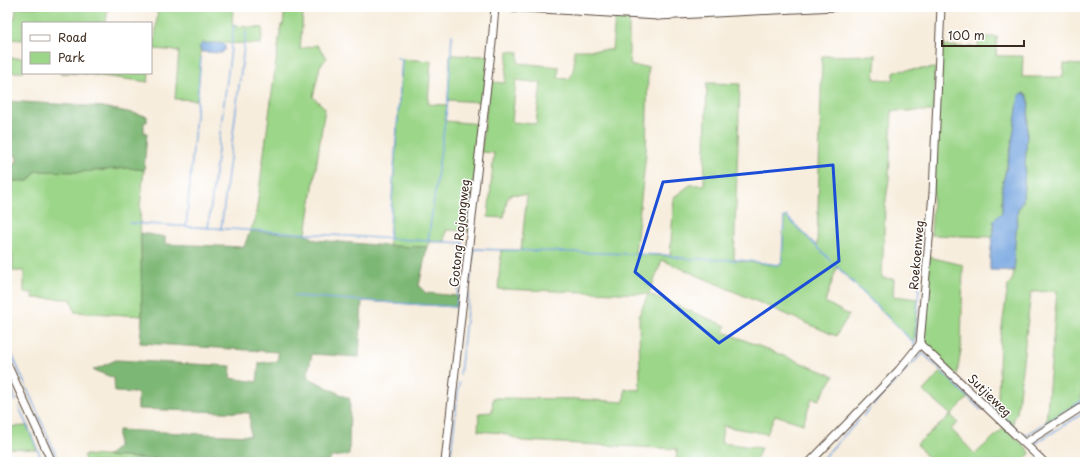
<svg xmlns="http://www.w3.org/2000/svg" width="1092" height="469" font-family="'Playpen Sans',sans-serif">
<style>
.green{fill:#9cd689;stroke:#6c8054;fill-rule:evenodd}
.forest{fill:#7db775;stroke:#5c704a}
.water{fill:#74a5df;stroke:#58687e}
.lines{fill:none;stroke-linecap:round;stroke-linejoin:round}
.stream{stroke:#74a5df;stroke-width:1.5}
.canal{stroke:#74a5df;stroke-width:5.5}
.minor-casing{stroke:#57473b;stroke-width:9}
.minor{stroke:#fff;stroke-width:7}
.marked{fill:none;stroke:#1d4ed8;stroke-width:3;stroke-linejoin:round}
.labels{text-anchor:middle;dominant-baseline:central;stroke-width:3;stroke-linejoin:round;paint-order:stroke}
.street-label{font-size:12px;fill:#3b2a1e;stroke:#fff}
</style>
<rect width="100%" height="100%" fill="#fff"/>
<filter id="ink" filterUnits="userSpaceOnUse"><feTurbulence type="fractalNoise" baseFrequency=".025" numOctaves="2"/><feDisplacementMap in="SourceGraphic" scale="8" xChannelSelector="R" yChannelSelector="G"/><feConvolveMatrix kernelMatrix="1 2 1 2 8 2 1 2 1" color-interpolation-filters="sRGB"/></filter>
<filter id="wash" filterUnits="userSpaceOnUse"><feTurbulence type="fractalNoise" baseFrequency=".012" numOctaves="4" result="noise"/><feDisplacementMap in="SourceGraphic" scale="16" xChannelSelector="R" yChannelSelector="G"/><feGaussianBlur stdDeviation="0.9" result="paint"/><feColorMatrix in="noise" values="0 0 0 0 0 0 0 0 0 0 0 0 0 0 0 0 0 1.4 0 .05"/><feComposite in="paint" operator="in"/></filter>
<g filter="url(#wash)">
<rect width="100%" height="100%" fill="#f7eddd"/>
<g class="green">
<path d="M16 7H108L106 23H23V40L7 39V18H15Z"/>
<path d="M158 7H233L232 26 263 28 261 44 222 43 200 49 201 58 197 100 175 99 179 51 154 49Z"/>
<path d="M285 7H299V11L303 14 300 49 317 45 327 58 320 66 313 97 325 108 306 234 250 231 255 221 281 25H283Z"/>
<path d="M615 18 629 19V54L631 66 649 67 648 73 646 153 635 254 670 256 674 197 690 185H704L707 83 740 84 734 260 778 265 781 263 782 260 784 217H787L817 246 822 56 876 55 874 79 893 80 894 71 935 68 934 111H892L889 179 885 207 882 278 894 279 893 296 918 299 914 343 837 267 825 302 849 315 836 336 662 260 649 294 726 326 724 332 834 376 819 400 812 398 803 424 775 415 767 434 723 426 721 443 761 448 755 462H676L677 449 522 441 502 433 478 431 479 413 492 412 493 398 577 399 624 402 625 389 640 390 639 315 648 294 498 289 501 250H521L527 195 511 194 507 199 504 218 488 217 494 153 481 152 490 82 505 83 508 51 519 52 518 63 559 67 558 78 570 79 574 67V50H612ZM516 80 541 83 536 124 512 122Z"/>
<path d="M979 37H997L996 56H1023L1022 77H1063L1064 64 1085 65V310L1081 402 1046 423 1057 291 1031 292 1017 413 1014 416 1013 426 992 406 998 399 1000 340 1008 286 1013 278 1015 261 1014 256 1018 208 1023 201 1029 100 1027 95 1023 93 1002 186V212L994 220 992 237 931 235 941 46 978 47Z"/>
<path d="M450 55 489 56 483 99 479 102 448 100Z"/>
<rect x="7" y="58" width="16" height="14"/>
<path d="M402 59 431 61 428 104 447 105 445 121 480 124 468 231 446 230 445 242H429L427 247 389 246Z"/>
<path d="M60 73H149L148 82 79 73Z"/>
<path d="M128 168 144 170 140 207 142 316 75 312 71 299 33 298V293H24V271H12L13 256H7V181H29L36 171 80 172Z"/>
<path d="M929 257 963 265 961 350 957 375 923 343Z"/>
<path d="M941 371 968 398 951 415 958 423 951 429 975 454 1005 427 1030 452 1029 455 1022 462H931L917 444 951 415 923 391Z"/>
<path d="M28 426 37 450 7 448V427Z"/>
<path d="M84 455 202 462H85Z"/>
</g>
<g class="forest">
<path d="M7 101 103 107 147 116V122H144V133H147L144 170 128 168 80 172 36 171 29 181H7V164L17 162V157L7 151Z"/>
<path d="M250 231 306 234 316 240 389 246 427 247 419 286 426 293 458 296 456 307 362 301 359 357 312 354 307 377 350 399 349 455 332 457 328 462H202L107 456 118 447V430L250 436V413L138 409V393L115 392 114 378 93 370 116 360 231 366 230 378 257 382 259 363 278 361V352L140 343 142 316 141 233 165 237V244L244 247Z"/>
</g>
<g class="water">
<path d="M203 43H222L225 46V50L222 53 202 52 199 47Z"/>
<path d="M1023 93 1027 95 1029 100 1023 201 1018 208 1014 256 1015 261 1014 271 990 270V257L994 220 1002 212V186L1011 149 1019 95Z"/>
</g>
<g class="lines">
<g class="stream">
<path d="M129 223 463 243 456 307 294 296"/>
<path d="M186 227 201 58"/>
<path d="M208 228 234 25"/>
<path d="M221 229 246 31"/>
<path d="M389 239 402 59 397 58"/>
<path d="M428 241 448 100 452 35"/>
<path d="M470 283 474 249 665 255 687 259 740 260 778 265 781 264 782 260 784 217H787L914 343"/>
<path d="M7 343 59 462"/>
<path d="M914 346 916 335 919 287"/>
<path d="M910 366 923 353 981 410"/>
<path d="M460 374 469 292"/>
<path d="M7 379 9 385"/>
<path d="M12 390 16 401"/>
<path d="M873 405 907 369"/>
<path d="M992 406 1024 436 1085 399"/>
<path d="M19 407 43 462"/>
<path d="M863 416 870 408"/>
<path d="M1034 444 1085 412"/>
<path d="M450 462 459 383"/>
<path d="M819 462 859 420"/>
</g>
<path class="canal" d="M663 7H684"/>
</g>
</g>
<g filter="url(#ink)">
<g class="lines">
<g class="minor-casing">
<g id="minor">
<path d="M509 7 658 16 835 7"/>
<path d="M658 16 659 7"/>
<path d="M920 344 1044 462"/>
<path d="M7 364 52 462"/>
<path d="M1025 443 1085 405"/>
<path d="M445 462 476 181 492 43 495 7"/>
<path d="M810 462 899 370 920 344 933 193 941 7"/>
</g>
</g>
<use href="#minor" class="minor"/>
</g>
</g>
<path class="marked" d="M833 165 839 261 719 343 635 272 663 182Z"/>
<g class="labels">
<g class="street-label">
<text transform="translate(459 233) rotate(-84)">Gotong Rojongweg</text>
<text transform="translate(916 255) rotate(-85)">Roekoenweg</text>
<text transform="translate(990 395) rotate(44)">Sutjieweg</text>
</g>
</g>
<rect width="1092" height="469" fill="none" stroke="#fff" stroke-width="24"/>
<rect x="22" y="22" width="130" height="52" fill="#ffffff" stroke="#b1aaa5"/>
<rect x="30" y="35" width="20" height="6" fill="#ffffff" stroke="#b1aaa5"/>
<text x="58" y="42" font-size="12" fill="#3b2a1e">Road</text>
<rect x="30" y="52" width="20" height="12" fill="#9cd689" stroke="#b1aaa5"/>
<text x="58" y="62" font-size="12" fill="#3b2a1e">Park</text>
<path d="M942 40v6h82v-6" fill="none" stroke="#3b2a1e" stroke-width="2"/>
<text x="948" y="40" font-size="12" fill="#3b2a1e" stroke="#ffffff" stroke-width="3" paint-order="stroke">100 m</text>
</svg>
